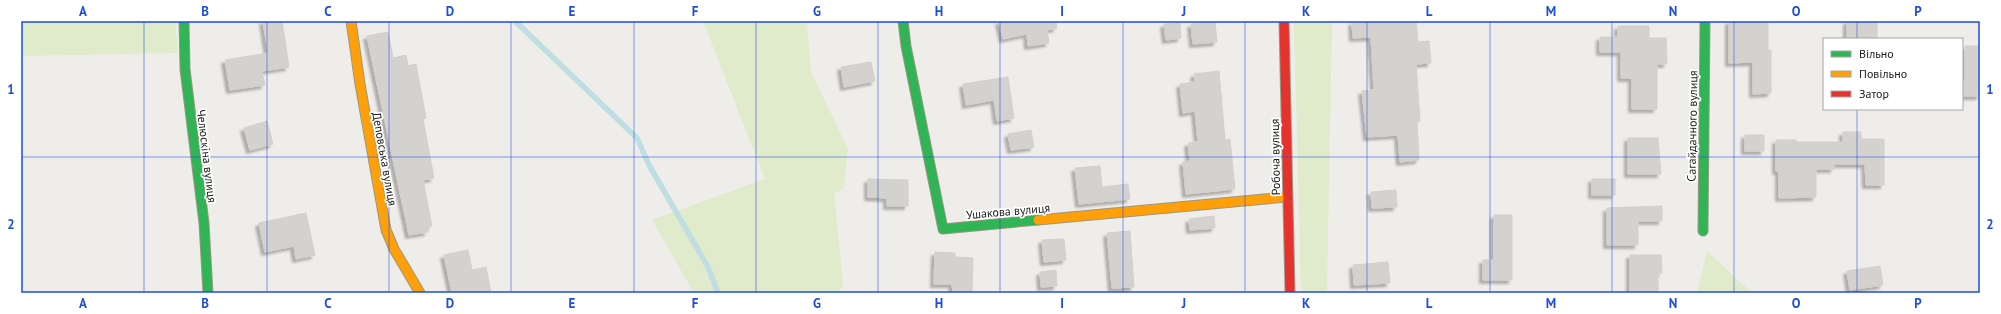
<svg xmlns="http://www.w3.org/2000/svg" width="2001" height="314" font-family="'PT Sans',sans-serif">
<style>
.grass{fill:#dfebca}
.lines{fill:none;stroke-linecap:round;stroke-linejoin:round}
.stream{stroke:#bfdee2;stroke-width:5.5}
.building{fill:#d4d2cf;stroke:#d2cfcc;filter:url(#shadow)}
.fast-casing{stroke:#999982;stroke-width:11}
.slow-casing{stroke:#999982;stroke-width:11}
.jam-casing{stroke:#999982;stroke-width:11}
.fast{stroke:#30b455;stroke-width:9}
.slow{stroke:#ff9f0a;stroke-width:9}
.jam{stroke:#e5322d;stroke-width:9}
.grid{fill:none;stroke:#1d4ed8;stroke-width:1;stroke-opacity:0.55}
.labels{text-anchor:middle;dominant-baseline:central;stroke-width:3.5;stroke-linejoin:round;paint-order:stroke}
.street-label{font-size:12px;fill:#212121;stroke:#fff}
.neatline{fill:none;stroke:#1d4ed8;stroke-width:1.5}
.grid-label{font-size:13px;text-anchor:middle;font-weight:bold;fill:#1d4ed8}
</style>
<defs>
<filter id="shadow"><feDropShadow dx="-3.5" dy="3.5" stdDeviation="1" flood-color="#0004"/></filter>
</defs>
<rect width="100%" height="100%" fill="#efedea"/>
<g class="grass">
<path d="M21 21H175L178 53 21 56Z"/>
<path d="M703 21H807L811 72 848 149 844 188 834 194 843 284 839 293H694L652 220 765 179Z"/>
<path d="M1294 21H1332L1327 293H1301Z"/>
<path d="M1707 251 1752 293H1697Z"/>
</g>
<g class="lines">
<path class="stream" d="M515 21 637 138 649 165 708 267 718 293"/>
</g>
<g class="building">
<path d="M263 21H282L289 67 262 71 265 85 230 90 225 60 268 53Z"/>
<path d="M999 21H1056L1057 28 1047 30 1049 43 1028 46 1027 34 1003 39Z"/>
<path d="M1416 21 1418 42 1429 41 1431 63 1416 64 1420 121H1417L1419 160 1400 162 1398 135 1367 137 1362 91 1374 90 1371 37 1353 38 1352 22Z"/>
<path d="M1729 21H1768V50H1771V93L1753 94V62L1729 63Z"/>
<rect x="1847" y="21" width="30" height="17"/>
<path d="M1215 22 1217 42 1193 44 1191 24Z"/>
<path d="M1180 23 1181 38 1166 40 1164 24Z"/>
<path d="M1618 26H1649V38H1666L1667 64H1657V109H1632V78H1621V52H1600V37H1618Z"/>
<path d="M388 32 393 58 406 55 408 66 416 64 426 118 423 119 434 178 423 180 432 226 427 227 428 232 409 235 367 36Z"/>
<path d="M1965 46H1980V96H1962V81H1965Z"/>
<path d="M871 62 875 81 844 87 841 67Z"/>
<path d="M1219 71 1225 140 1230 139 1235 189 1186 194 1183 162 1190 161 1188 143 1198 142 1195 111 1183 113 1180 84 1195 82 1194 74Z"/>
<path d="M1008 77 1014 118 997 121 994 100 966 105 963 84Z"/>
<path d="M267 121 273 144 250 150 244 128Z"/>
<path d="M1031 130 1034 147 1011 150 1008 134Z"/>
<path d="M1843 132H1861V139H1884V185H1866L1865 164H1834V169H1816V197L1779 198V171H1776V140H1796V142H1843Z"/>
<rect x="1745" y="135" width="19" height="16"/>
<path d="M1628 138H1658L1661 174H1628Z"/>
<path d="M1100 166 1102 187 1128 184 1130 199 1079 204 1075 168Z"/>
<path d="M868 179 908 180V206H887V198L868 197Z"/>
<rect x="1592" y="179" width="23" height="16"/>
<path d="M1396 190 1397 207 1372 208 1371 192Z"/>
<path d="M1662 206V221H1638V245H1607V208Z"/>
<path d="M306 213 315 255 296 259 294 246 265 252 259 223Z"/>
<path d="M1494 215H1512V280H1483V260H1494Z"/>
<path d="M1214 216 1215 228 1190 230 1189 219Z"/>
<path d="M1130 231 1134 287 1112 288 1107 233Z"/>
<path d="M1064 239 1066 260 1044 262 1042 240Z"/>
<path d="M468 250 472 270 486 267 491 293H452L444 255Z"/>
<path d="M935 252 955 253V257L973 258 972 293H953L952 284H934Z"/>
<path d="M1630 255H1661L1662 273H1658V293H1630Z"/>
<path d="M1388 262 1390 283 1354 285 1353 265Z"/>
<path d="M1880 266 1883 285 1850 290 1847 271Z"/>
<path d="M1056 270 1057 286 1041 287 1040 272Z"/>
</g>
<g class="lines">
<g class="fast-casing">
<g id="fast">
<path d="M184 21 185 69 204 223 208 293"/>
<path d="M903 21 906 46 943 229 1038 220"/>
<path d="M1703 231 1705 21"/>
</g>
</g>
<g class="slow-casing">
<g id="slow">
<path d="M351 21 360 84 386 230 394 249 420 293"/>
<path d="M1038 220 1287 197"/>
</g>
</g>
<g class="jam-casing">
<path id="jam" d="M1284 21 1290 293"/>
</g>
<use href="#fast" class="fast"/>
<use href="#slow" class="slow"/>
<use href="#jam" class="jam"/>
</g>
<path class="grid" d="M144 21V293M267 21V293M389 21V293M511 21V293M634 21V293M756 21V293M878 21V293M1000 21V293M1123 21V293M1245 21V293M1367 21V293M1490 21V293M1612 21V293M1734 21V293M1857 21V39M1857 109V293M21 157H1980"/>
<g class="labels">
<g class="street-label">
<text transform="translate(1692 126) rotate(-89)">Сагайдачного вулиця</text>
<text transform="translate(207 156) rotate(83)">Челюскіна вулиця</text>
<text transform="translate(1275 157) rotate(-91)">Робоча вулиця</text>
<text transform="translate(385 159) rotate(80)">Деповська вулиця</text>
<text transform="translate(1008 211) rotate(-5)">Ушакова вулиця</text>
</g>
</g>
<rect width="2001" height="314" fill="none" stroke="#ffffff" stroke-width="44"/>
<rect x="1823" y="38" width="140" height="72" fill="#ffffff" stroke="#a6a6a6"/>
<rect x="1831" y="51" width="20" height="6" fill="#30b455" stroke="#a6a6a6"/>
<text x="1859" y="58" font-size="12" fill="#212121">Вільно</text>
<rect x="1831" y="71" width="20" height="6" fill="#ff9f0a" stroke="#a6a6a6"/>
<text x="1859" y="78" font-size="12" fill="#212121">Повільно</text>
<rect x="1831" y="91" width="20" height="6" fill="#e5322d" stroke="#a6a6a6"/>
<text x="1859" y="98" font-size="12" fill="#212121">Затор</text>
<rect x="22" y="22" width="1957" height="270" class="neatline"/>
<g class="grid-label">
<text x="83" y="16">A</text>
<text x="205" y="16">B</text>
<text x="328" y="16">C</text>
<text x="450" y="16">D</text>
<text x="572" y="16">E</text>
<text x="695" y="16">F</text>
<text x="817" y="16">G</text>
<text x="939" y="16">H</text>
<text x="1062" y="16">I</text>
<text x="1184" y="16">J</text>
<text x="1306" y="16">K</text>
<text x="1429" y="16">L</text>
<text x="1551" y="16">M</text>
<text x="1673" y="16">N</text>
<text x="1796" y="16">O</text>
<text x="1918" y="16">P</text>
<text x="11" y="94">1</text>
<text x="1990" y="94">1</text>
<text x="11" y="229">2</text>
<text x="1990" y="229">2</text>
<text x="83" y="308">A</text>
<text x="205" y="308">B</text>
<text x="328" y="308">C</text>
<text x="450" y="308">D</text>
<text x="572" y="308">E</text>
<text x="695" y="308">F</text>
<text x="817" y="308">G</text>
<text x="939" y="308">H</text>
<text x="1062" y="308">I</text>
<text x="1184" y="308">J</text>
<text x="1306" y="308">K</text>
<text x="1429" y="308">L</text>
<text x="1551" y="308">M</text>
<text x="1673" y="308">N</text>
<text x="1796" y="308">O</text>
<text x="1918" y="308">P</text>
</g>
</svg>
